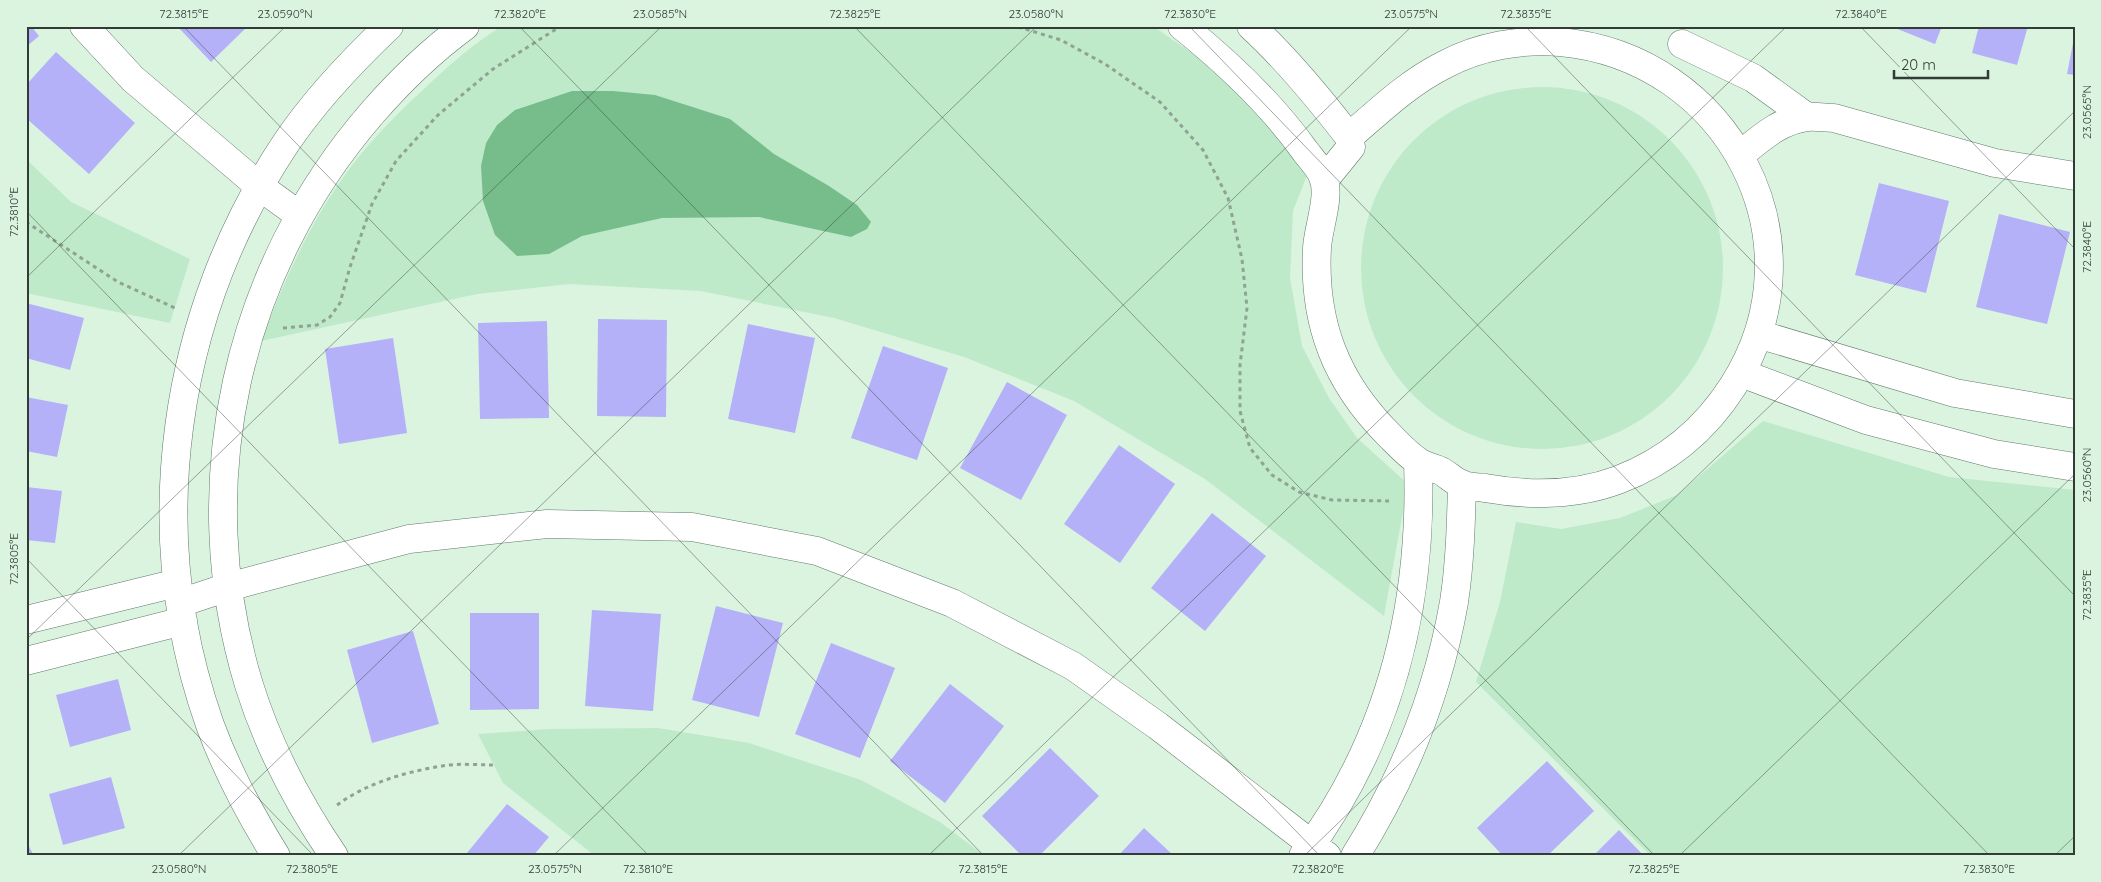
<svg xmlns="http://www.w3.org/2000/svg" width="2101" height="882" font-family="Quicksand,sans-serif">
  <style>
    .green { fill: #beeac9 }
    .water { fill: #77bd8c }
    .building { fill: #b4b1f9 }
    .lines { fill: none; stroke-linecap: round; stroke-linejoin: round }
    .minor-casing { stroke: #637a69; stroke-width: 29 }
    .path { stroke: #8fa293; stroke-width: 3; stroke-dasharray: 4 4; stroke-linecap: butt }
    .minor { stroke: #fff; stroke-width: 28 }
    .ticks { fill: none; stroke: #323c34; stroke-width: 1; stroke-opacity: 0.45 }
    .neatline { fill: none; stroke: #323c34; stroke-width: 2 }
    .ticks-label { font-size: 12px; text-anchor: middle; fill: #323c34 }
  </style>
  <rect width="100%" height="100%" fill="#daf4e0"/>
  <path class="green" d="M502,26h651l43,30 117,104 -20,51 -3,67 12,68 27,52 28,40 51,46 -24,132 -179,-137 -131,-78 -110,-44 -130,-39 -133,-27 -132,-7 -92,10 -216,47c26,-68 57,-137 105,-193 18,-21 38,-41 59,-60 23,-22 49,-45 77,-62z
    M1361 268a181 181 0 1 1 362 0a181 181 0 1 1-362 0Z
    M26,159l45,43 119,57 -20,64 -144,-30z
    M1763,421l186,56 126,13v366h-424l-175,-174 24,-80 16,-80 45,7 59,-11 57,-23z
    M658,728l91,15 112,37 79,42 45,34h-390l-92,-73 -25,-49 71,-5z"/>
  <path class="water" d="M572,91h41l42,4 75,24 44,35 55,32 28,19 14,17 -4,7 -16,8 -92,-20 -97,1 -80,18 -33,18 -32,2 -22,-21 -12,-34 -2,-35 5,-23 11,-18 18,-15z"/>
  <path class="building" d="M26,26h5l8,10 -13,11z
    M177,26h71l-37,36z
    M1890,26h52l-7,18z
    M1979,26h49l-11,39 -45,-12z
    M2074,38h1v37l-8,-1z
    M56,52l79,71 -46,51 -63,-56v-33z
    M1879,183l70,18 -23,92 -71,-18z
    M1999,214l71,18 -23,92 -71,-17z
    M26,303l58,15 -14,52 -44,-12z
    M598,319l69,1 -1,97 -69,-1z
    M547,321l2,97 -69,1 -2,-96z
    M748,324l67,14 -20,95 -67,-14z
    M393,338l14,95 -68,11 -14,-95z
    M883,346l65,22 -31,92 -66,-22z
    M1007,382l60,33 -46,85 -61,-32z
    M26,397l42,8 -11,52 -31,-6z
    M1119,445l56,39 -55,79 -56,-39z
    M26,487l36,4 -7,52 -29,-3z
    M1212,513l54,43 -61,75 -54,-43z
    M716,606l67,17 -24,94 -67,-17z
    M592,610l69,4 -8,97 -68,-5z
    M470,613h69v96l-69,1z
    M413,631l26,93 -67,19 -25,-93z
    M831,643l64,25 -35,90 -65,-24z
    M118,679l13,51 -61,17 -14,-52z
    M950,684l54,42 -59,77 -55,-42z
    M1050,748l49,48 -60,60h-17l-40,-40z
    M1547,761l47,50 -47,45h-44l-26,-28z
    M111,777l14,51 -62,17 -14,-51z
    M507,804l42,33 -16,19h-62l-4,-3z
    M1144,828l30,28h-56z
    M1619,830l25,26h-51z
    M26,841l8,15h-8z"/>
  <g class="lines">
    <g class="minor-casing">
      <path id="minor" d="M84,26l49,53 126,107 40,29
        M1182,26c46,37 89,77 123,125 6,8 15,17 18,26 8,19 -5,51 -6,71 -4,75 19,134 72,187 9,9 19,20 30,27 6,4 15,6 22,9 7,4 13,10 20,13 7,3 16,3 24,4 45,8 90,8 133,-8 50,-19 87,-50 115,-94 93,-145 -5,-329 -173,-344 -39,-3 -81,4 -116,23 -36,18 -65,46 -95,72l2,10 -26,32
        M1251,26c37,34 68,72 98,111
        M1682,44l71,34 54,39
        M1740,155c20,-16 40,-35 67,-38 9,-1 19,1 27,1l161,45 80,13
        M1758,334l197,59 120,21
        M1741,373l125,47 128,34 81,13
        M180,603l48,-16 181,-48 138,-15 145,3 125,24 135,52 121,63 85,60 169,130
        M26,620l151,-37
        M26,661l157,-40
        M276,856c-26,-42 -49,-85 -66,-131 -69,-195 -38,-411 76,-582 29,-43 65,-81 103,-117
        M334,856c-36,-53 -66,-110 -85,-171 -61,-200 -13,-416 124,-573 28,-32 58,-61 92,-86
        M1303,856c87,-116 120,-252 115,-394
        M1355,856c49,-78 83,-163 99,-254 6,-39 7,-78 8,-118"/>
    </g>
    <path class="path" d="M1010,26l12,2 39,12 44,24 55,38 43,48 25,48 14,61 5,49 -7,57v46l10,37 22,27 27,17 33,8 57,1
      M26,222l92,60 57,26
      M283,328l34,-3 13,-8 10,-14 10,-36 22,-63 24,-43 42,-46 55,-46 68,-43
      M337,805c30,-22 68,-33 105,-39 17,-3 35,-1 51,-1"/>
    <use href="#minor" class="minor"/>
  </g>
  <path class="ticks" d="M183,26l801,830M519,26l801,830M854,26l801,830M1189,26l801,830M1525,26l550,570M1860,26l215,223M26,211l623,645M26,278l260,-252M26,558l288,298M26,640l636,-614M178,856l859,-830M553,856l859,-830M928,856l859,-830M1304,856l771,-745M1679,856l396,-382M2054,856l21,-20"/>
  <rect width="2101" height="882" fill="none" stroke="#daf4e0" stroke-width="55"/>
  <path d="M1894 70v8h94v-8" fill="none" stroke="#323c34" stroke-width="2.5"/>
  <text x="1901" y="70" font-size="15" fill="#323c34" stroke="#daf4e0" stroke-width="4" paint-order="stroke">20 m</text>
  <rect x="28" y="28" width="2046" height="826" class="neatline"/>
  <g class="ticks-label">
    <text x="184" y="18">72.3815°E</text>
    <text x="285" y="18">23.0590°N</text>
    <text x="520" y="18">72.3820°E</text>
    <text x="660" y="18">23.0585°N</text>
    <text x="855" y="18">72.3825°E</text>
    <text x="1036" y="18">23.0580°N</text>
    <text x="1190" y="18">72.3830°E</text>
    <text x="1411" y="18">23.0575°N</text>
    <text x="1526" y="18">72.3835°E</text>
    <text x="1861" y="18">72.3840°E</text>
    <text transform="translate(2087 112) rotate(-90)" y="4">23.0565°N</text>
    <text transform="translate(14 212) rotate(-90)" y="4">72.3810°E</text>
    <text transform="translate(2087 247) rotate(-90)" y="4">72.3840°E</text>
    <text transform="translate(2087 475) rotate(-90)" y="4">23.0560°N</text>
    <text transform="translate(14 559) rotate(-90)" y="4">72.3805°E</text>
    <text transform="translate(2087 595) rotate(-90)" y="4">72.3835°E</text>
    <text x="179" y="873">23.0580°N</text>
    <text x="312" y="873">72.3805°E</text>
    <text x="555" y="873">23.0575°N</text>
    <text x="648" y="873">72.3810°E</text>
    <text x="983" y="873">72.3815°E</text>
    <text x="1318" y="873">72.3820°E</text>
    <text x="1654" y="873">72.3825°E</text>
    <text x="1989" y="873">72.3830°E</text>
  </g>
</svg>
